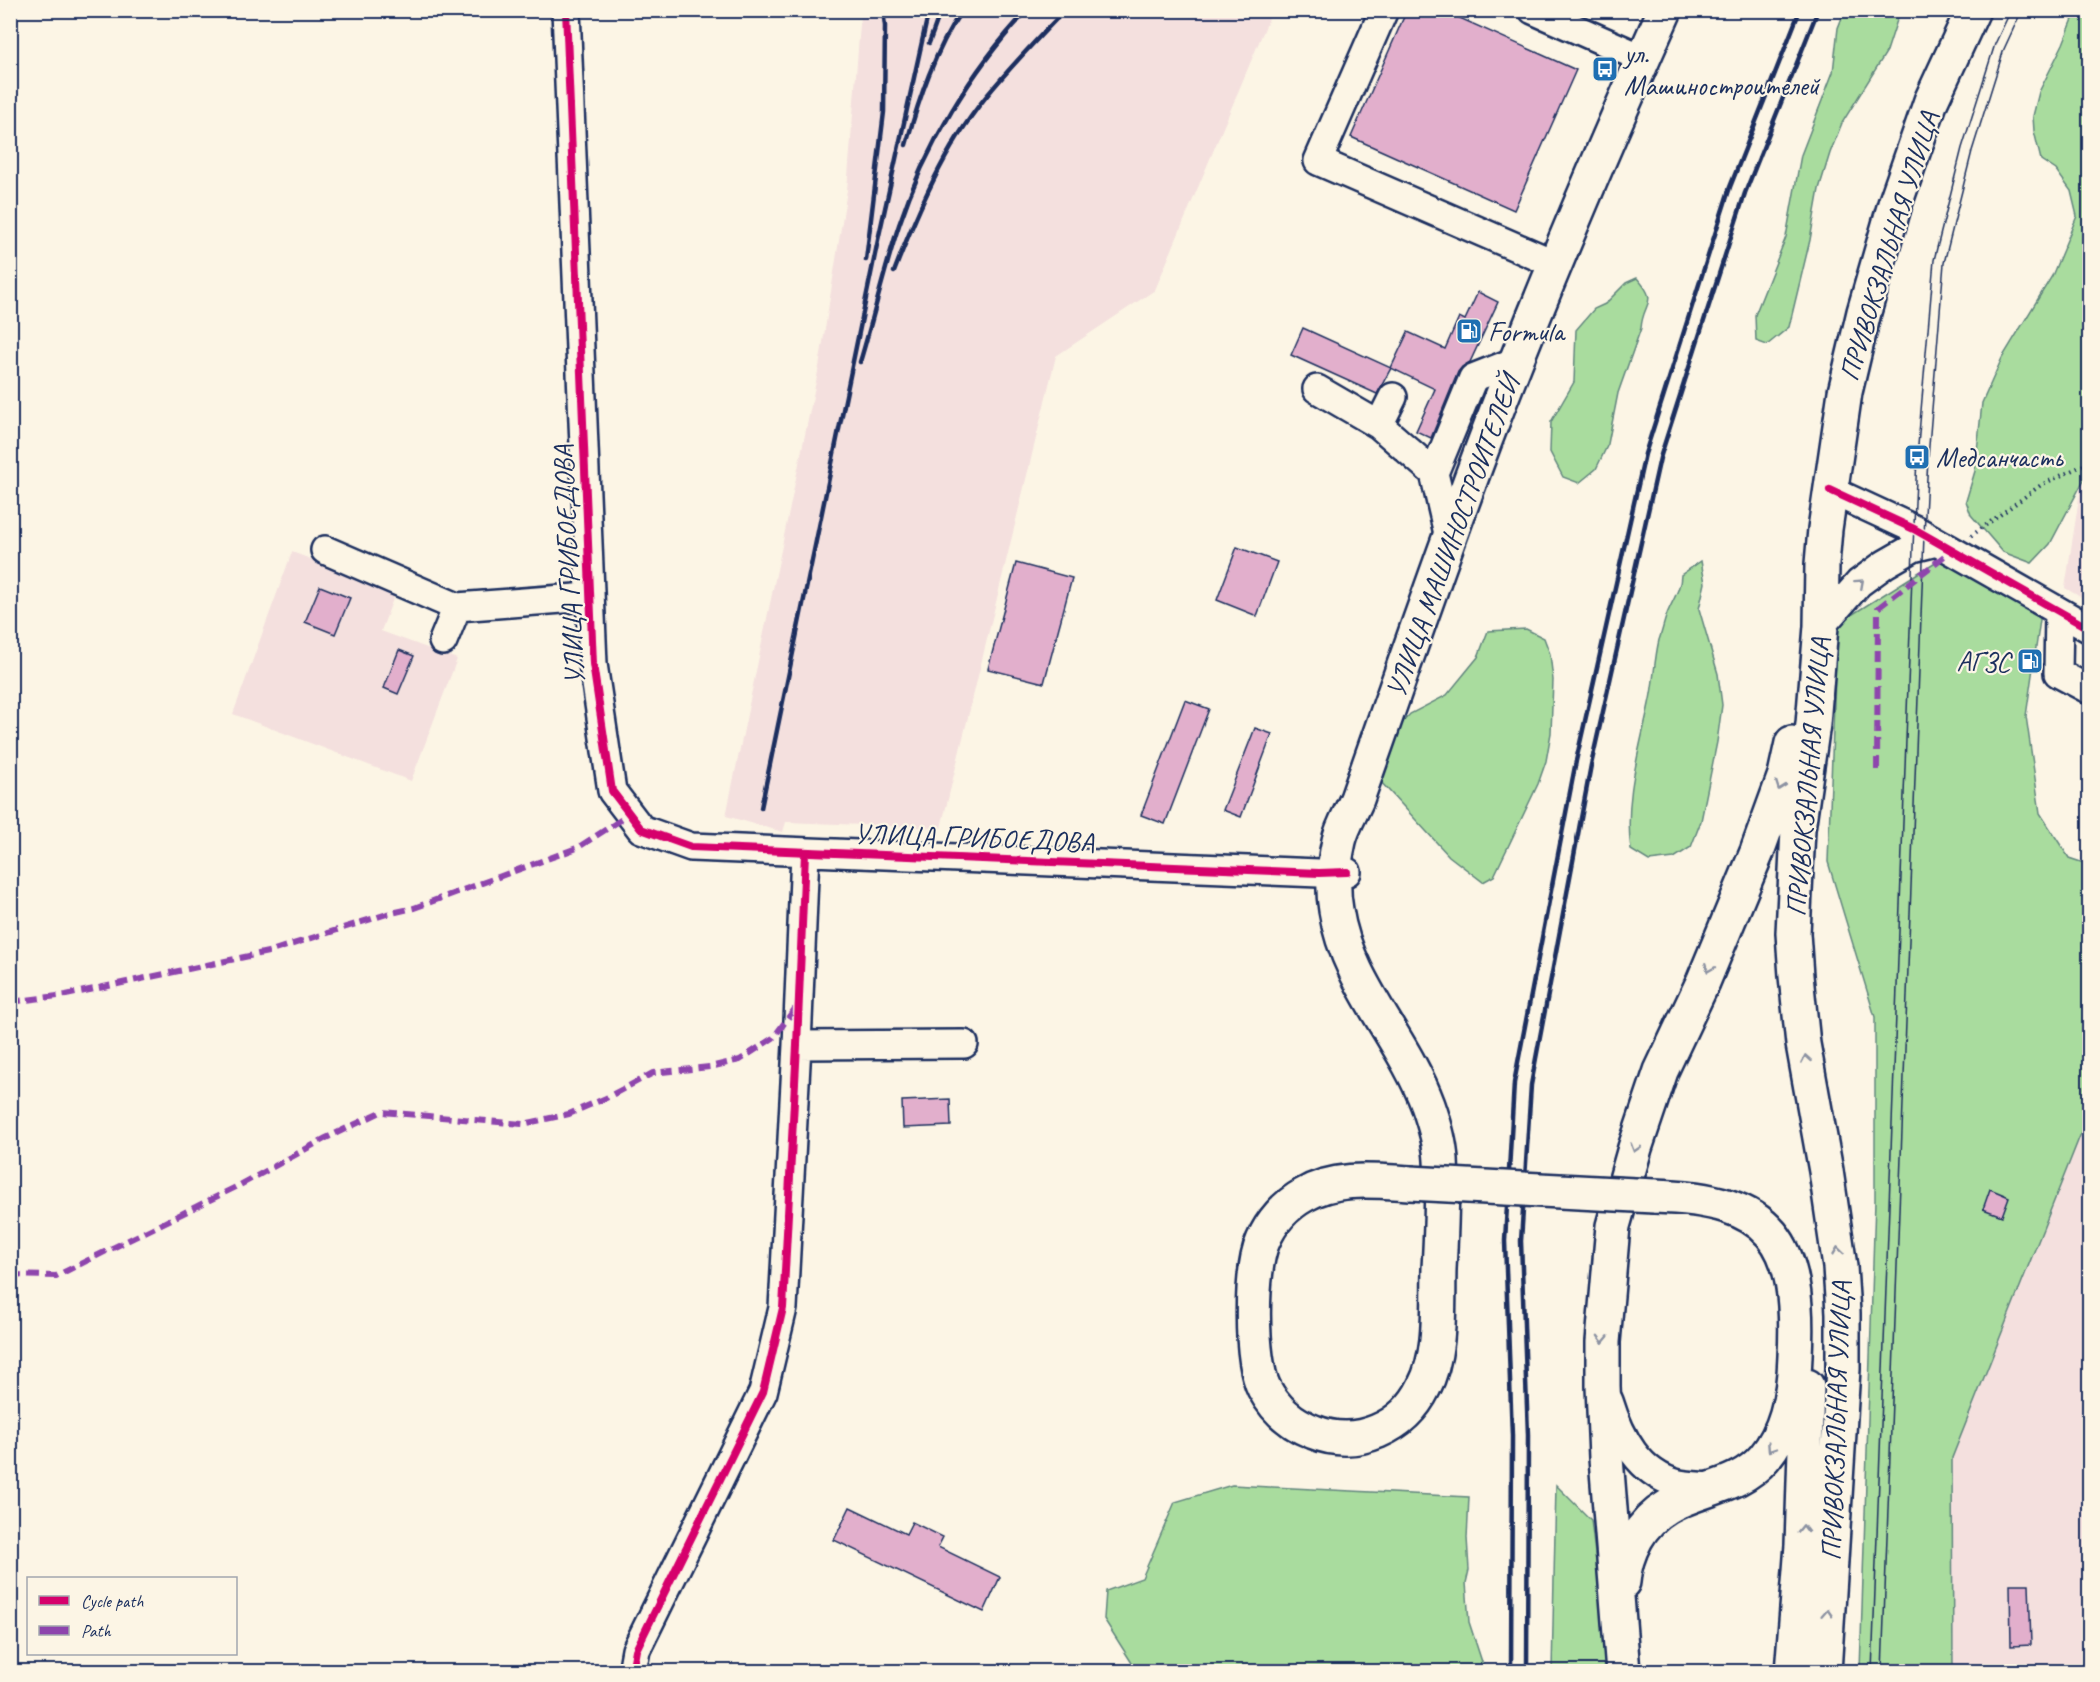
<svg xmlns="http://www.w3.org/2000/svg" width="2100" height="1682" font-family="Caveat,sans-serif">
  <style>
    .built { fill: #f4e0de }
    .green { fill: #a9dc9e; stroke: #62867e; stroke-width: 1.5 }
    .building { fill: #e2afcc; stroke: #1b2f5e; stroke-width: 1.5 }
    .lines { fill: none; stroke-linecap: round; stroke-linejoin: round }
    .minor-casing { stroke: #1b2f5e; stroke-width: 32 }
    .major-casing { stroke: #1b2f5e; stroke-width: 38 }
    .path { stroke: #1b2f5e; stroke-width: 4; stroke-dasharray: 1.5 4.5; stroke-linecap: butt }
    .minor { stroke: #fcf5e5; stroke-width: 27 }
    .major { stroke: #fcf5e5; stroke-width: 33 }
    .tram { stroke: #1b2f5e; stroke-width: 1.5 }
    .rail { stroke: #1b2f5e; stroke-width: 4.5 }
    .major-bridge-casing { stroke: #1b2f5e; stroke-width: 38; stroke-linecap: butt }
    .major-bridge { stroke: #fcf5e5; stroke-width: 33 }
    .quiet { stroke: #8e44ad; stroke-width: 6; stroke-dasharray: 12 6; stroke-linecap: butt }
    .cycleway-casing { stroke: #fcf5e5; stroke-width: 11 }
    .cycleway { stroke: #d6006c; stroke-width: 8 }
    .oneway { stroke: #8c92a2 }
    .labels { text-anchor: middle; stroke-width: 4.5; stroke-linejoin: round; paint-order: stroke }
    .poi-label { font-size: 28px; fill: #1b2f5e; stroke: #fcf5e5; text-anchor: start }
    .street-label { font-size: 28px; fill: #1b2f5e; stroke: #fcf5e5 }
  </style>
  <rect width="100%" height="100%" fill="#fcf5e5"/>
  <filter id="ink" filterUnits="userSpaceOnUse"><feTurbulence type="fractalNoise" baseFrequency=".0167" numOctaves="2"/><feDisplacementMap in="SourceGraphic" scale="12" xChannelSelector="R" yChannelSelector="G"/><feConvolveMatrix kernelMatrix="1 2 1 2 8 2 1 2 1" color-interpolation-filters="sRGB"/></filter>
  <g filter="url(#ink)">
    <path class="built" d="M861,11h411l-117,279 -99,66 -115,472 -155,-6 -3,10 -57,-16 93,-449 28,-177z
      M2089,469v133l-24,-14 18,-116z
      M292,552l104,39 -15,40 76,28 -46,122 -178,-67z
      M2089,1113v558h-136l-1,-213z"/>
    <path class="green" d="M1845,10l55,1 -13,40 -45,72 -12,30 -11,36 -9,51 -21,87 -22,18 -11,-4 -1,-26 31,-78 15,-82 32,-83 5,-44z
      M2073,11h17l-1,459 -39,74 -18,19 -29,-11 -32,-37 -5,-14 9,-30 7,-68 20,-45 50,-82 25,-60 -6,-25 -15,-21 -15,-10 -7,-29 -1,-15 6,-24 24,-48 10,-25z
      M1637,278c23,26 6,23 4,50l-23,65 -10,51 -12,25 -17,14 -16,-6 -13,-25 1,-30 23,-40 2,-52 18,-21 11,-5 21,-21z
      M1945,556l96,57 -15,103 14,97 29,45 21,7 -1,248 -137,345 1,213h-93l15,-470v-184l-47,-155 9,-238z
      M1701,561l4,22 -6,26 19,65 4,31 -5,37 -16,79 -10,26 -17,11 -25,3 -18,-11c-7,-50 8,-98 18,-146 5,-21 5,-43 10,-64 3,-8 5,-18 8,-26 5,-13 14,-25 14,-39z
      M1526,629l18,9 6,16 3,26 -2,53 -5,28 -8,23 -44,92 -11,6 -34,-26 -69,-75 14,-49 16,-18 37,-19 31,-38 10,-26z
      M1232,1485l237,12 -2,41 2,32 -3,13 3,39 16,49h-348l-33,-52 2,-28 36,-13 33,-76z
      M1556,1485l35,35 18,151 -57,1z"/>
    <path class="building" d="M1407,10h35l134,60 -62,140 -163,-73z
      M1478,292l20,10 -28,60 -8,5 -4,5 -27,66 -15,-7 19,-42 -44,-21 17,-36 37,17 14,-32 6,3z
      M1303,328l88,40 -14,26 -86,-39z
      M1237,547l40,15 -20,54 -40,-16z
      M1016,563l56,15 -28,105 -56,-14z
      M320,586l30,12 -15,36 -30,-12z
      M399,650l15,6 -16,38 -14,-6z
      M1185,700l24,9 -44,115 -24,-9z
      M1255,728l17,6 -31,83 -18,-7z
      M950,1099l1,27 -48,2 -1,-27z
      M1990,1189l19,8 -7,19 -19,-7z
      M850,1507l56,27 6,-12 31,15 -5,10 62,30 -16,35 -150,-72z
      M2010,1584h19l2,61 -20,1z"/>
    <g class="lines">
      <g class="minor-casing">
        <path id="minor" d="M566,10l27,654 19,127 29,38 50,18 628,26 28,-1
          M1384,10l-66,151 237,103
          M1533,10l111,49
          M1317,389l62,36 55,48
          M1379,425l14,-28
          M1830,490l84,39 176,100
          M1449,538l-15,-65 39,-95 43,-17
          M325,550l132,57
          M2059,612l-1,61 32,17
          M1821,626l38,-43 26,-19 28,-16 24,-6
          M443,641l14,-34 132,-10
          M797,1045l167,-1
          M1609,1401c11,36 30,73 70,83 10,2 22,2 33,3
          M632,1672l4,-22 127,-258 20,-84 14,-263 8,-192"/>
      </g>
      <g class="major-casing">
        <path id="major" d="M1410,1183c-35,-2 -74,-7 -106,12 -18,10 -33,27 -41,46 -13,29 -13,119 1,147 11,21 28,36 50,44 43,17 90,-4 110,-45 18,-34 14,-81 15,-118 2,-36 4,-73 2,-109 -1,-18 -7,-38 -13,-55 -25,-68 -81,-122 -92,-195 -4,-22 -2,-47 3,-69 3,-14 12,-28 18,-42 42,-119 83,-239 128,-358 55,-145 116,-288 180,-431
          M1623,1582c1,-15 6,-30 13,-43 31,-55 93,-40 128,-81 24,-28 30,-66 31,-102 6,-115 -22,-157 -141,-160
          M1623,1672l-17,-214 -3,-72v-44l10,-116 22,-78 26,-77 42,-89 54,-130 28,-77 7,-32
          M1792,1672l10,-127 5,-159
          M1824,1672l19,-303v-56l-3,-46 -14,-96 -23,-127 -7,-68 -3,-43 5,-104 15,-105 8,-98 1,-62 3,-35 20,-137 19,-80 31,-108 36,-103 42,-91"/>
      </g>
      <path class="path" d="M1971,536l70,-51 49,-23"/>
      <use href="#minor" class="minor"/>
      <use href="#major" class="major"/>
      <path class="tram" d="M1872,1672l41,-1124 4,-91 17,-197 28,-112 33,-104 16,-34
        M1882,1672l42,-1137 4,-77 16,-195 28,-112 32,-102 18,-39"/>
      <path class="rail" d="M929,43l12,-33
        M906,145c13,-46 29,-95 56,-135
        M866,260l18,-148 1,-86 -2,-16
        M894,272c23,-60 50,-123 91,-174 25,-31 52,-59 80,-88
        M860,362c14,-46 24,-92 39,-137 25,-76 73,-157 129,-215
        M761,808l117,-568 51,-230
        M1511,1672l1,-236 -7,-195 9,-158 62,-322 69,-307 85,-267 70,-177
        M1527,1672l1,-237 -7,-194 10,-156 60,-320 69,-307 85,-265 73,-183"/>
      <g class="major-bridge-casing">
        <path id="major-bridge" d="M1410,1183l244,13"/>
      </g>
      <use href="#major-bridge" class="major-bridge"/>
      <path class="quiet" d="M1877,770l1,-162 74,-58
        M10,1002l56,-7 202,-43 119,-38 27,-6 163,-60 53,-34
        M10,1275l46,1 184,-91 86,-47 55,-26 142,12 46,-10 37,-16 47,-25 57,-6 30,-7 33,-22 24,-32"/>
      <g class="cycleway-casing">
        <path id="cycleway" d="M566,10l27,654 19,127 29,38 50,18 628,26 28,-1
          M1830,490l84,39 176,100
          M632,1672l4,-22 127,-258 20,-84 14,-263 8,-192"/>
      </g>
      <use href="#cycleway" class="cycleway"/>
    </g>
    <defs><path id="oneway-chevron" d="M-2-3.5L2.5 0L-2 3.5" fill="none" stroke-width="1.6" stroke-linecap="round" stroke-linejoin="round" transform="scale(1.5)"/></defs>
    <g class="oneway">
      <use href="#oneway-chevron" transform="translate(1860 583) rotate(-42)"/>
      <use href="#oneway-chevron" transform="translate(1780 786) rotate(110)"/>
      <use href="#oneway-chevron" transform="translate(1709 968) rotate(112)"/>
      <use href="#oneway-chevron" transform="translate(1806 1059) rotate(-100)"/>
      <use href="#oneway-chevron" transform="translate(1635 1148) rotate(107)"/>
      <use href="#oneway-chevron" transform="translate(1838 1251) rotate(-98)"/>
      <use href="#oneway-chevron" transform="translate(1603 1339) rotate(92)"/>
      <use href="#oneway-chevron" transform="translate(1771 1448) rotate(124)"/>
      <use href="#oneway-chevron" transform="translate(1803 1529) rotate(-89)"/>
      <use href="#oneway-chevron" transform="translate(1827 1613) rotate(-87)"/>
    </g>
  </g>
  <defs>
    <g id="bus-square" transform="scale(1.35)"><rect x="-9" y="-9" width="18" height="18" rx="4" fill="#1f6fb2" stroke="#fcf5e5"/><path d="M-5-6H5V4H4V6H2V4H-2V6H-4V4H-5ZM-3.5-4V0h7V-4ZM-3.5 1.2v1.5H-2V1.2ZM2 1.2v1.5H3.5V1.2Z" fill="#fff"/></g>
    <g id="fuel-square" transform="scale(1.35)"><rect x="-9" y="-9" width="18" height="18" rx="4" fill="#1f6fb2" stroke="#fcf5e5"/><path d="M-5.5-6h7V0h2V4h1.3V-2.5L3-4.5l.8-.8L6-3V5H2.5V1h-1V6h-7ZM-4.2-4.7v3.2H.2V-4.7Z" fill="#fff"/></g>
  </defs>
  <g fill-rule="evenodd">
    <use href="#bus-square" x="1605" y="69"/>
    <use href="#fuel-square" x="1469" y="331"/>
    <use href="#bus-square" x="1917" y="457"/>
    <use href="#fuel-square" x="2030" y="661"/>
  </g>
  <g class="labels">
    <g class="poi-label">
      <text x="1624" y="63">ул.<tspan x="1624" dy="32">Машиностроителей</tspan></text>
      <text x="1488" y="341">Formula</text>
      <text x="1936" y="467">Медсанчасть</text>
      <text x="2010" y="671" text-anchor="end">АГЗС</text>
    </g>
    <g class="street-label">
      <text transform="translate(1888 246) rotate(-73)" y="10">ПРИВОКЗАЛЬНАЯ УЛИЦА</text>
      <text transform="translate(1452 536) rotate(-70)" y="10">УЛИЦА МАШИНОСТРОИТЕЛЕЙ</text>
      <text transform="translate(568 565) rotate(-93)" y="10">УЛИЦА ГРИБОЕДОВА</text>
      <text transform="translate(1807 777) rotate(-85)" y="10">ПРИВОКЗАЛЬНАЯ УЛИЦА</text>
      <text transform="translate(974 837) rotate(2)" y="10">УЛИЦА ГРИБОЕДОВА</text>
      <text transform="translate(1835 1421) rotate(-88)" y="10">ПРИВОКЗАЛЬНАЯ УЛИЦА</text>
    </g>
  </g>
  <rect width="2100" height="1682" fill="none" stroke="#fcf5e5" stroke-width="36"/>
  <rect x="18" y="18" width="2064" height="1646" fill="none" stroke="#1b2f5e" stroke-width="2" filter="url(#ink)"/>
  <rect x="27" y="1577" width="210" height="78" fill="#fcf5e5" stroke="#a2a6af" stroke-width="1.5"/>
  <rect x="39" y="1596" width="30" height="9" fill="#d6006c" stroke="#a2a6af" stroke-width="1.5"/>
  <text x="81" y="1607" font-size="18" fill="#1b2f5e">Cycle path</text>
  <rect x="39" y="1626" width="30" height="9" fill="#8e44ad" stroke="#a2a6af" stroke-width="1.5"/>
  <text x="81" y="1637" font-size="18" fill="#1b2f5e">Path</text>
</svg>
